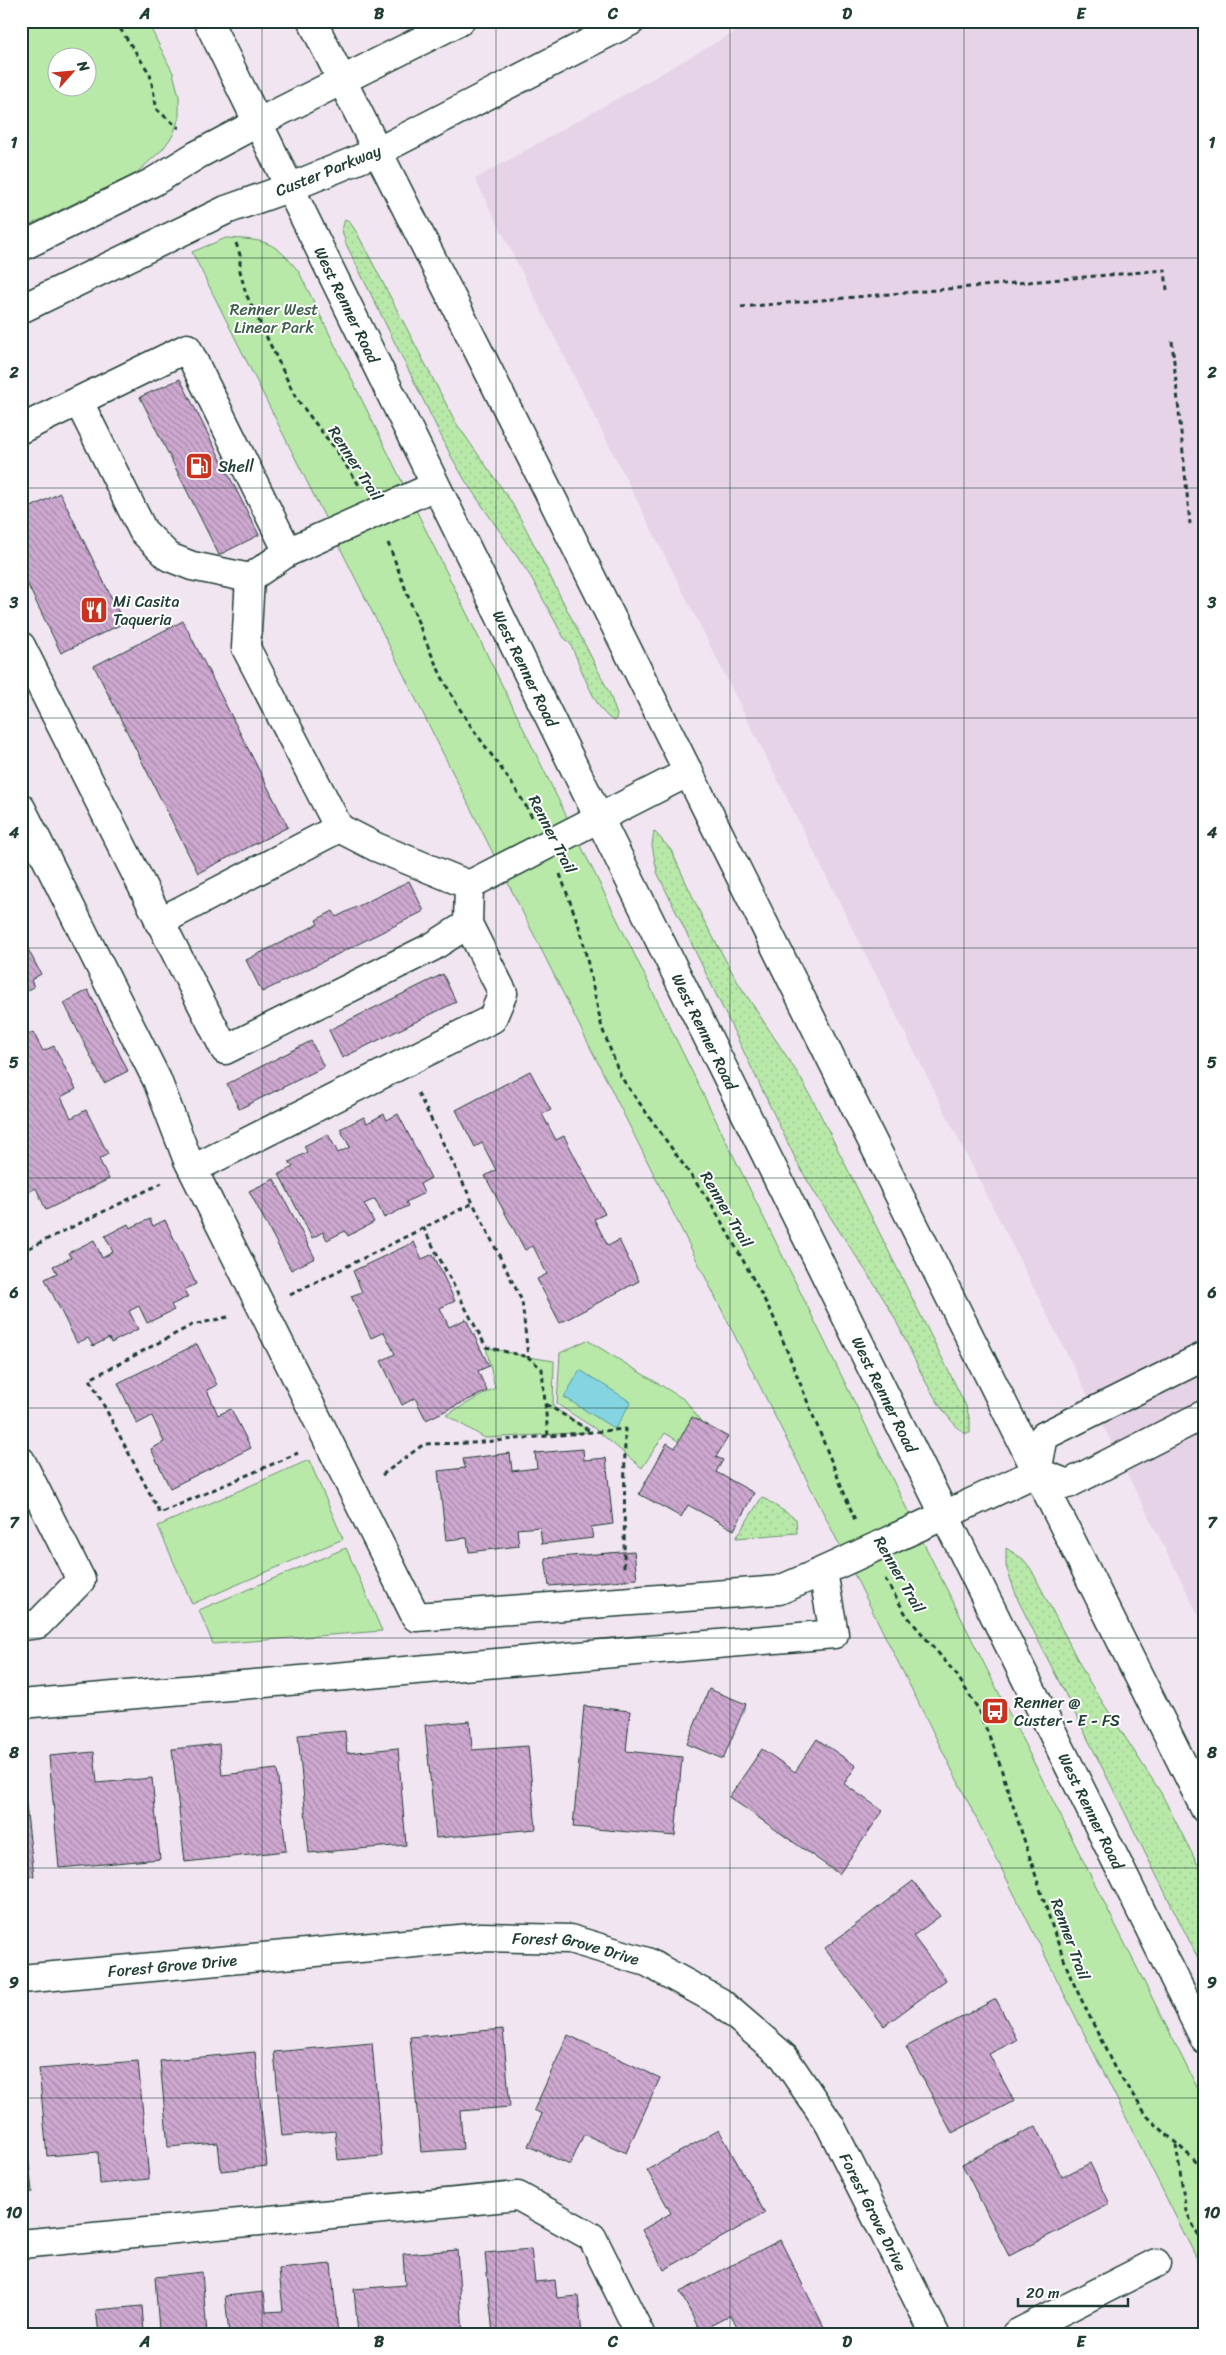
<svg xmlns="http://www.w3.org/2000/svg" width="1226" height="2355" font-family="Sriracha,sans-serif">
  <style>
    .built { fill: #e6d3e7 }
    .grass { fill: url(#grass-dots); stroke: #6c936e }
    .park { fill: #b8e9a9; stroke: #6c936e; fill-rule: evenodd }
    .water { fill: #84d4e1; stroke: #5c989c }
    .building { fill: url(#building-back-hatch); stroke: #1f3d34 }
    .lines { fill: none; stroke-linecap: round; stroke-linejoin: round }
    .minor-casing { stroke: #1f3d34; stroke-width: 31 }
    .major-casing { stroke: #1f3d34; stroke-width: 31 }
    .path { stroke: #1f3d34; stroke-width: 3; stroke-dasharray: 5 4; stroke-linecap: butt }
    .minor { stroke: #fff; stroke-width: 28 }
    .major { stroke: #fff; stroke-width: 28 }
    .grid { fill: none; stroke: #1f3d34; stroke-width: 1; stroke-opacity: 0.55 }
    .labels { text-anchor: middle; stroke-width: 4; stroke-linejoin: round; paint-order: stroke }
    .street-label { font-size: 16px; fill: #1f3d34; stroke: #fff }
    .park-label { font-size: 16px; fill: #3e5f4b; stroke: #fff }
    .poi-label { font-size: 16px; fill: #1f3d34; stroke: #fff; text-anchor: start }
    .neatline { fill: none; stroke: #1f3d34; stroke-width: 2 }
    .grid-label { font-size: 16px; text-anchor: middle; font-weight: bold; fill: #1f3d34 }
  </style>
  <defs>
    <pattern id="grass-dots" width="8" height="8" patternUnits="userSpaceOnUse" patternTransform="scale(1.25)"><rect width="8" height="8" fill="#b8e9a9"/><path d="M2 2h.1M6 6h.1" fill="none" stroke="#9ec992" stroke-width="1.8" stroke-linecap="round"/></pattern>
    <pattern id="building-back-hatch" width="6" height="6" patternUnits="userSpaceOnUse" patternTransform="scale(1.25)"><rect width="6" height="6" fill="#cea8d0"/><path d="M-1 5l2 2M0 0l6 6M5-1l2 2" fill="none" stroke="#a78aaa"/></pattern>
  </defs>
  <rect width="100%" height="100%" fill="#f0e5f1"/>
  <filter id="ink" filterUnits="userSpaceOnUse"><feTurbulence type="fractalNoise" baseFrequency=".02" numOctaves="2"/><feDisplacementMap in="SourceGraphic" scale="10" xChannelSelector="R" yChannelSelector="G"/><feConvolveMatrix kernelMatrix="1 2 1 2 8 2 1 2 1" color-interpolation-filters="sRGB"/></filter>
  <g filter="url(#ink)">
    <path class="built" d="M754,21h451v1607l-730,-1449z"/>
    <path class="grass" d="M345,219l4,2 8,12 99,190 54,77 15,27 84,165 8,23 -2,6c-18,-4 -37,-62 -45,-78l-6,-5 -33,-61 -65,-95 -15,-26 -105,-212 -4,-14z
      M654,831l17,19 31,67 35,64 63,96 16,29 150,300 4,15v12h-6c-35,-29 -53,-87 -76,-127 -29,-48 -63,-93 -90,-142l-141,-292 -5,-27z
      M762,1497l34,22 1,14 -61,5z
      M1006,1548l17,11 8,10 56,109 74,115 44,86v93l-187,-372 -12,-34z"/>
    <path class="park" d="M21,21h126l26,52 6,23v22l-6,17 -11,15 -27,24 -114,55zM58,58h30v30h-30z
      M226,238c39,2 48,2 73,34l633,1288 273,543v172l-1013,-2023z
      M587,1340l98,60 26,35 -10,20 -36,-22 -23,35 -48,-40 -37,-24 3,-51z
      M486,1347l42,10 26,4 -1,46 38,25 -106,6 -39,-23 49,-27z
      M309,1460l34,79 -151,65 -34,-78z
      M346,1548l36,83 -169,13 -14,-34z"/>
    <path class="water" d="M580,1370l51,32 -16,27 -51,-32z"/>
    <path class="building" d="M180,379l79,156 -40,20 -79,-158z
      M60,493l64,130 -63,30 -40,-82v-59z
      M183,621l105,206 -90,46 -104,-207z
      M409,881l15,30 -162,81 -16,-32 72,-36 -2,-4 17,-9 3,6z
      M21,936l20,38 -10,6 3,7 -13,7z
      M443,974l13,28 -114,56 -13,-28z
      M88,990l40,81 -24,12 -40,-80z
      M33,1032l10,19 11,-5 22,43 -15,8 10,21 15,-8 22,44 -9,5 10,20 -63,31 -10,-22 -12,6 -3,-6v-150z
      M311,1041l13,26 -85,42 -12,-25z
      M530,1071l21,39 -9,4 14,26 8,-4 41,78 -11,5 14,27 11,-6 20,41 -79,42 -23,-44 10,-5 -14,-28 -8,4 -40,-74 11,-6 -14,-27 -7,4 -19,-37z
      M384,1114l3,6 11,-6 33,64 -11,6 4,9 -18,9 2,4 -24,12 -9,-19 -11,5 10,18 -26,14 -3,-5 -18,9 -4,-8 -11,6 -33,-64 14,-7 -4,-5 18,-10 -3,-6 24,-12 10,19 12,-6 -10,-18 24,-12 3,6z
      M274,1179l41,79 -24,12 -42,-79z
      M150,1219l3,7 12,-6 31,64 -12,6 4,7 -17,8 3,5 -27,13 -8,-17 -10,5 9,18 -27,14 -2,-5 -16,8 -5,-8 -11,5 -32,-64 12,-6 -4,-7 18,-8 -3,-5 26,-13 8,18 11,-6 -8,-16 23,-12 2,4z
      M414,1242l8,17 11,-5 22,47 -15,7 9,19 17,-8 23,47 -11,5 9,20 -61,29 -11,-22 -13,7 -21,-44 14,-7 -11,-22 -13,6 -20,-42 11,-4 -9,-21z
      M197,1344l20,41 -10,5 11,25 13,-6 20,39 -81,40 -19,-39 13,-7 -12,-26 -15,8 -19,-41z
      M692,1417l36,20 -12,20 7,3 -7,12 38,21 -20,37 -46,-25 -7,12 -42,-23 28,-51 8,5z
      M583,1449l1,11 22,-2 7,66 -22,3 2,11 -51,6 -2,-17 -23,2 2,17 -50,6 -2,-14 -21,2 -8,-69 27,-3 -2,-9 47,-6 2,18 25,-3 -2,-15z
      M634,1551l3,28 -88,7 -4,-28z
      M709,1689l37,15 -23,55 -36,-15z
      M584,1706l46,5 -4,40 56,6 -7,79 -102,-9z
      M470,1721l2,29 56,-4 8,83 -100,9 -11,-113z
      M345,1731l2,22 51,-5 8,97 -97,8 -11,-118z
      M817,1739l39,27 -12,18 39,27 -44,63 -110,-77 33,-48 33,23z
      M219,1744l3,31 55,-6 9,82 -101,11 -13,-113z
      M94,1752l3,31 55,-5 8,81 -101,9 -10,-112z
      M21,1796h4l9,80 -13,1z
      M913,1881l27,35 -27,20 33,44 -62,46 -59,-78z
      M996,1999l21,41 -28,14 25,47 -62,32 -46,-86z
      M503,2029l7,78 -50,4 3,38 -42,3 -11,-115z
      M568,2035l92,43 -34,75 -42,-19 -14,31 -42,-19 14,-32 -8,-4z
      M372,2043l10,113 -44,4 -3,-29 -53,5 -8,-84z
      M255,2052l12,114 -46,5 -3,-28 -50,4 -8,-86z
      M138,2061l11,118 -49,5 -2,-32 -51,4 -8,-87z
      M21,2087l11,105 -11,1z
      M1036,2126l26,51 28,-14 20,41 -101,52 -47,-92z
      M719,2130l46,83 -101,57 -22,-40 29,-17 -24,-43z
      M780,2240l44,87 -14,7h-69l-10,-19 -31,16 -20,-39z
      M531,2249l4,33 20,-2 2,18 21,-2 4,38h-89l-8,-81z
      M457,2250l6,84h-105l-4,-45 51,-4 -2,-31z
      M331,2264l7,70h-109l-4,-38 39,-4 2,20 17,-1 -4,-42z
      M202,2272l5,62h-108l-3,-24 46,-4 2,25 15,-1 -4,-53z"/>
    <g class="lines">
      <g class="minor-casing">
        <g id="minor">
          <path d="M21,247l132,-65 44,-27 62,-33"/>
          <path d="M21,309l205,-99 65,-23"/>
          <path d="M79,402l64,129 26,26 23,9 58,12"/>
          <path d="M21,429l166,-81 101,204"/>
          <path d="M435,486l-147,66 -38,26 -4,70 93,180 37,19 93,38 130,-67"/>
          <path d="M21,646l204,404 207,-103 36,-23"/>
          <path d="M21,808l136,272 30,78 229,459 363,-27c56,-23 110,-50 166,-75"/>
          <path d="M159,922l180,-94"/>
          <path d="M193,1169l299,-150 11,-26 -35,-69 1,-39"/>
          <path d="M1205,1356l-161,80 -7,36 31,12 137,-70"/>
          <path d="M21,1461l60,119 -43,44 -17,2"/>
          <path d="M21,1704l813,-70 -11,-62"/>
          <path id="s1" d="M21,1979l460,-42 89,2 77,23 73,40 64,55 46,68 105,209"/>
          <path d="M21,2244l497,-48 74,41 48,97"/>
          <path d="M1016,2334l140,-71"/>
        </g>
      </g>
      <g class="major-casing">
        <g id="major">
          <path id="s2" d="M208,21l391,797 606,1222"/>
          <path d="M312,21l172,341 721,1447"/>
          <path d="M259,122l201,-101"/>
          <path d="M291,187l88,-36 252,-130"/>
          <path d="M599,818l90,-46"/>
          <path d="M945,1515l92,-43"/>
        </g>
      </g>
      <path class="path" d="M115,21l35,53 7,36 22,18
        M236,243l4,12v16l6,23 50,104 39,51 24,36
        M741,307l424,-37 2,20
        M1172,341l18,183
        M388,543c21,53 40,114 70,163 23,38 53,71 74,111
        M560,874l21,58 21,96 19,49 91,128 32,57 29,54 82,204
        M418,1093l104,208 6,56 14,12 6,67
        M423,1227l63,120 42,10
        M21,1252l141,-69
        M290,1295l183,-92
        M228,1317l-36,8 -102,54 70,134 138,-60
        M546,1404l44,27
        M382,1475l42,-31 48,-1 153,-14 -1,139
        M885,1579l22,37 49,58 21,33 18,43 60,185 16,43 44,91 33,48 57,53
        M1176,2145l10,66 19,38"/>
      <use href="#minor" class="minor"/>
      <use href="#major" class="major"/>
    </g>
  </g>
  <path class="grid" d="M262,21v2313M496,21v2313M730,21v2313M964,21v2313M21,258h1184M21,488h1184M21,718h1184M21,948h1184M21,1178h1184M21,1408h1184M21,1638h1184M21,1868h1184M21,2098h1184"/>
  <defs>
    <g id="fuel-square" transform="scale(1.4375)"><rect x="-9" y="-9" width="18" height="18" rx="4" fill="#c8321e" stroke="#fff"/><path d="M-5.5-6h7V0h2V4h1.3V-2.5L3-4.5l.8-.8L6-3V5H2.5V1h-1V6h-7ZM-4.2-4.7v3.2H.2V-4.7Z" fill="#fff"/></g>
    <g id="restaurant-square" transform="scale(1.4375)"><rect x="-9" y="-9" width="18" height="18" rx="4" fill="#c8321e" stroke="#fff"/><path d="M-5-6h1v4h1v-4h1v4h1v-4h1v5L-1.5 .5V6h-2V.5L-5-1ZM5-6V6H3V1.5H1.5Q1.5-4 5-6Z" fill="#fff"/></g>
    <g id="bus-square" transform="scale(1.4375)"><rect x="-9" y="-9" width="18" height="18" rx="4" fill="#c8321e" stroke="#fff"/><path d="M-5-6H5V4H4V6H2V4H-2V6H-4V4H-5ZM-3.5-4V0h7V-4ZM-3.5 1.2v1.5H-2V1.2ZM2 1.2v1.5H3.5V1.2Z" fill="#fff"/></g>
  </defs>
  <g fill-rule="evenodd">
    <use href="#fuel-square" x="199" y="466"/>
    <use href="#restaurant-square" x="94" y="610"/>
    <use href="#bus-square" x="995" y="1711"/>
  </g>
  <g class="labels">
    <g class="street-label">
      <text transform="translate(328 170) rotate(-22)" y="6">Custer Parkway</text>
      <text dy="6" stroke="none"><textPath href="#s2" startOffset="316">West Renner Road</textPath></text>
      <text transform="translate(356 463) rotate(57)" y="6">Renner Trail</text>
      <text dy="6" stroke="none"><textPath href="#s2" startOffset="721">West Renner Road</textPath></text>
      <text transform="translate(553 834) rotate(63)" y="6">Renner Trail</text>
      <text dy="6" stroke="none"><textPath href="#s2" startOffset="1126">West Renner Road</textPath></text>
      <text transform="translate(727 1209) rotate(59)" y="6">Renner Trail</text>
      <text dy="6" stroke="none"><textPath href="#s2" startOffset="1531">West Renner Road</textPath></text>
      <text transform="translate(900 1574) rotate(60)" y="6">Renner Trail</text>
      <text dy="6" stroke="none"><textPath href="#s2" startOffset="1996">West Renner Road</textPath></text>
      <text transform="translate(1071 1939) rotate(70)" y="6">Renner Trail</text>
      <text dy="6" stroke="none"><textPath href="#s1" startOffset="558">Forest Grove Drive</textPath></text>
      <text dy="6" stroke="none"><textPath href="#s1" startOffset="152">Forest Grove Drive</textPath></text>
      <text dy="6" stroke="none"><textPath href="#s1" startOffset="978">Forest Grove Drive</textPath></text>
    </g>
    <g class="park-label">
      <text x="274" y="315">Renner West<tspan x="274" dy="18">Linear Park</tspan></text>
    </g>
    <g class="poi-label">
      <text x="218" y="472">Shell</text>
      <text x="113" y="607">Mi Casita<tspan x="113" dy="18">Taqueria</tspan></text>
      <text x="1014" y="1708">Renner @<tspan x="1014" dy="18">Custer - E - FS</tspan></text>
    </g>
  </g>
  <rect width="1226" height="2355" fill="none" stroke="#fff" stroke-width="55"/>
  <g transform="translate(72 72) rotate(63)"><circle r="24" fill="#ffffff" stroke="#a5b1ae"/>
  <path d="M0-4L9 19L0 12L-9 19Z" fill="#c8321e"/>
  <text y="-8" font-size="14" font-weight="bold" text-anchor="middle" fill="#1f3d34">N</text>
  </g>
  <path d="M1018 2298v8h110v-8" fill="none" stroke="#1f3d34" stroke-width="2.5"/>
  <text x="1026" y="2298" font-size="15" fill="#1f3d34" stroke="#ffffff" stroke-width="4" paint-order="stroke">20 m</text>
  <rect x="28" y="28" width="1170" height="2300" class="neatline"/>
  <g class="grid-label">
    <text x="145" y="19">A</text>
    <text x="379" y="19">B</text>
    <text x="613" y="19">C</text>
    <text x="847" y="19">D</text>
    <text x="1081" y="19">E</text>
    <text x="14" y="148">1</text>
    <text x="1212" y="148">1</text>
    <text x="14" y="378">2</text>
    <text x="1212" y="378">2</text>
    <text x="14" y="608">3</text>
    <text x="1212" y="608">3</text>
    <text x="14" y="838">4</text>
    <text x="1212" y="838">4</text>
    <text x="14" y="1068">5</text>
    <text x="1212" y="1068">5</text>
    <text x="14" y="1298">6</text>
    <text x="1212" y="1298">6</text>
    <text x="14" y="1528">7</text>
    <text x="1212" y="1528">7</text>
    <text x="14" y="1758">8</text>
    <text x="1212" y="1758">8</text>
    <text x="14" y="1988">9</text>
    <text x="1212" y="1988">9</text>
    <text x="14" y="2218">10</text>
    <text x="1212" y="2218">10</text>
    <text x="145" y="2347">A</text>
    <text x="379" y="2347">B</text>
    <text x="613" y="2347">C</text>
    <text x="847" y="2347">D</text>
    <text x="1081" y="2347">E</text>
  </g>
</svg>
